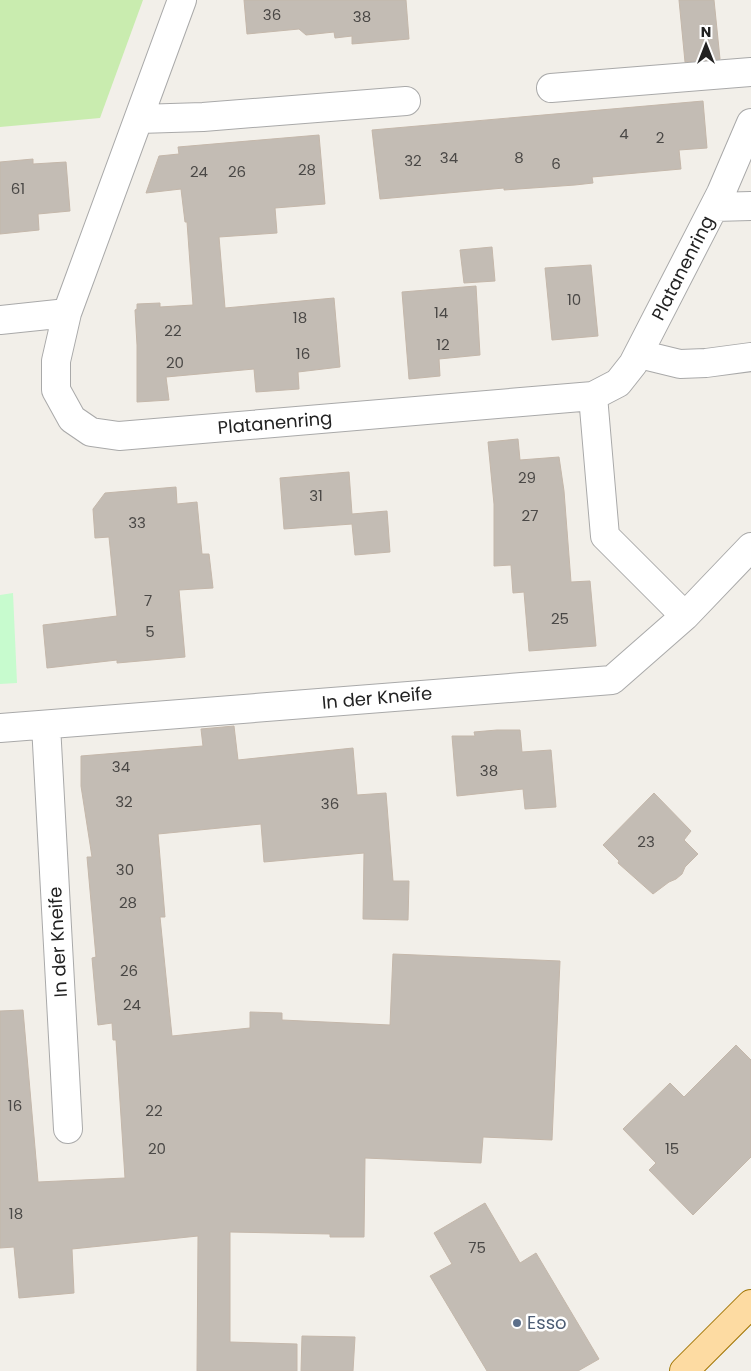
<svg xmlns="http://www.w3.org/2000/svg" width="751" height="1371" font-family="Poppins,sans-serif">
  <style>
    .grass { fill: #c9ecaf }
    .park { fill: #c7fbce }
    .building { fill: #c3bcb4; stroke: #c4b7aa }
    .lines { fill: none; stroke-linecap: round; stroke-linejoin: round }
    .minor-casing { stroke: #a9a9a9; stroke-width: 30 }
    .major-casing { stroke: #a07400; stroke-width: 30 }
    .minor { stroke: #fff; stroke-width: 28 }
    .major { stroke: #fddba2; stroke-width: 28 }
    .service-dot { fill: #5c6f8a; stroke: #fff; stroke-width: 2 }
    .labels { text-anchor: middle; stroke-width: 5; stroke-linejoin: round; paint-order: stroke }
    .number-label { font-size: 15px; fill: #4a4846 }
    .street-label { font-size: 18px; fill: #222; stroke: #fff }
    .service-label { font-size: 18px; fill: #4e5e75; stroke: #fff; text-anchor: start }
  </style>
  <rect width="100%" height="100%" fill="#f2efe9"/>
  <path class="grass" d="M0,0h143l-43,118 -100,9z"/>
  <path class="park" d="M13,593l4,90 -17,1v-89z"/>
  <path class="building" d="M244,0h162l3,39 -57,5v-8l-17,2 -1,-6 -28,3 -7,-6 -52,5z
    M679,0h35l6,59 -35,3z
    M703,101l4,47 -28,2 2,19 -89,8 1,6 -18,2 -71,5v-2l-124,11 -8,-69z
    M319,135l6,69 -50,4 2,25 -58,4 6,71 109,-10 6,69 -42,5 1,17 -43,3 -2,-23 -88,8 3,23 -32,2v-57l-2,-35 2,-1v-5l23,-1v4l33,-2 -6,-83h-2l-4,-33 -35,4 13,-37 20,-2 -1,-7z
    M33,159v5l33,-2 4,49 -32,3 1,16 -39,4v-72z
    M492,247l3,34 -31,2 -4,-33z
    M591,265l7,71 -46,4 -7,-72z
    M476,286l4,69 -41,4 1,17 -31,3 -7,-87z
    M518,439l2,21 39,-3 5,34 7,91 19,-1 6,65 -67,5 -5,-59 -11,1 -2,-28 -17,1v-62l-6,-62z
    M349,472l3,42 35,-3 3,41 -35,3 -3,-31 -68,5 -4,-51z
    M176,487l1,17 20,-2 5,52h7l4,34 -34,2 6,67 -68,6v-3l-70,8 -4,-43 74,-9 -8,-79 -14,1 -2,-29 12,-16z
    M234,726l4,34 115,-12 4,47 29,-2 7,88h16l-1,39 -45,-1 1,-66 -100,9 -3,-38 -103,10 7,83h-5l12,119 78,-8v-16l32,1v7l108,5 3,-71 167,7 -8,179 -69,-3 -2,26 -116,-5 -1,79h-34v-3l-100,-2v110l67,2v27h-100l1,-135 -126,13 2,44 -55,5 -5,-51 -14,1v-237l23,-1 15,172 87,-4 -9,-138h-3l-1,-17 -14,2 -6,-67 4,-1 -9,-100h5l-11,-71v-30l122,-10 -2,-17z
    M497,730h23l2,22 29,-2 5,57 -31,2 -2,-20 -66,7 -5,-60h23l-1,-4z
    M654,793l37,38 -7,9 14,14 -13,13 -3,7 -6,5 -7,3 -16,12 -35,-31 1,-2 -16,-16z
    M736,1045l15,15v97l-58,58 -44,-45 7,-7 -33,-34 47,-46 14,14z
    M485,1203l35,60 16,-10 63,106 -21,12h-91l-57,-95 22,-12 -18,-31z
    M302,1336l53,1 -2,34h-52z"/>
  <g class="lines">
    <g class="minor-casing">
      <path id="minor" d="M551,88l200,-16
        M139,119l64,-2 203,-16
        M714,207l37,-1
        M67,313l115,-313
        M0,320l67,-7 -11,48v29l16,29 19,13 28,4 474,-40 25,-13 15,-19 88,-171 30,-70
        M639,354l41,10 26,-1 45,-6
        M593,396l12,140 80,80
        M46,725l22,404
        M0,728l612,-48 73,-64 66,-69"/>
    </g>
    <g class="major-casing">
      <path id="major" d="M684,1371l67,-67"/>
    </g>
    <use href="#minor" class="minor"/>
    <use href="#major" class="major"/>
  </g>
  <circle class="service-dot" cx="517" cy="1323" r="5"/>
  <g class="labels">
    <g class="number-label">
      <text x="272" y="20">36</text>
      <text x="362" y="22">38</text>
      <text x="624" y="139">4</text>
      <text x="660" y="143">2</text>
      <text x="449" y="163">34</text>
      <text x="519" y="163">8</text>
      <text x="413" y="166">32</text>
      <text x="556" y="169">6</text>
      <text x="307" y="175">28</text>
      <text x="199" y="177">24</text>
      <text x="237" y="177">26</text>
      <text x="18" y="194">61</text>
      <text x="574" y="305">10</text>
      <text x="441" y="318">14</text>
      <text x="300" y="323">18</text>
      <text x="173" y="336">22</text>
      <text x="443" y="350">12</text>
      <text x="303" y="359">16</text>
      <text x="175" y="368">20</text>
      <text x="527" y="483">29</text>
      <text x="316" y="501">31</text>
      <text x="530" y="521">27</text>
      <text x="137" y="528">33</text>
      <text x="148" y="606">7</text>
      <text x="560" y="624">25</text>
      <text x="150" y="637">5</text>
      <text x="121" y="772">34</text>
      <text x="489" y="776">38</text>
      <text x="124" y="807">32</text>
      <text x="330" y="809">36</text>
      <text x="646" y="847">23</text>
      <text x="125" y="875">30</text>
      <text x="128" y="908">28</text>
      <text x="129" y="976">26</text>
      <text x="132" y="1010">24</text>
      <text x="15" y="1111">16</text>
      <text x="154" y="1116">22</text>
      <text x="157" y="1154">20</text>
      <text x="672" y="1154">15</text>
      <text x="16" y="1219">18</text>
      <text x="477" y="1253">75</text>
    </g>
    <g class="street-label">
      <text transform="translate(683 268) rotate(-63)" y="6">Platanenring</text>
      <text transform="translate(275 423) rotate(-5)" y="6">Platanenring</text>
      <text transform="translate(377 698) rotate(-5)" y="6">In der Kneife</text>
      <text transform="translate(58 942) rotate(-93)" y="6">In der Kneife</text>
    </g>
    <g class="service-label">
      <text x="527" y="1329">Esso</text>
    </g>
  </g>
  <g transform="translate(706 45)" stroke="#ffffff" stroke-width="4" paint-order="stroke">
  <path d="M0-4L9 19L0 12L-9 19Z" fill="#222222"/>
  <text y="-8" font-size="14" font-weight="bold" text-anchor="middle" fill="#222222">N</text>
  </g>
</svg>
